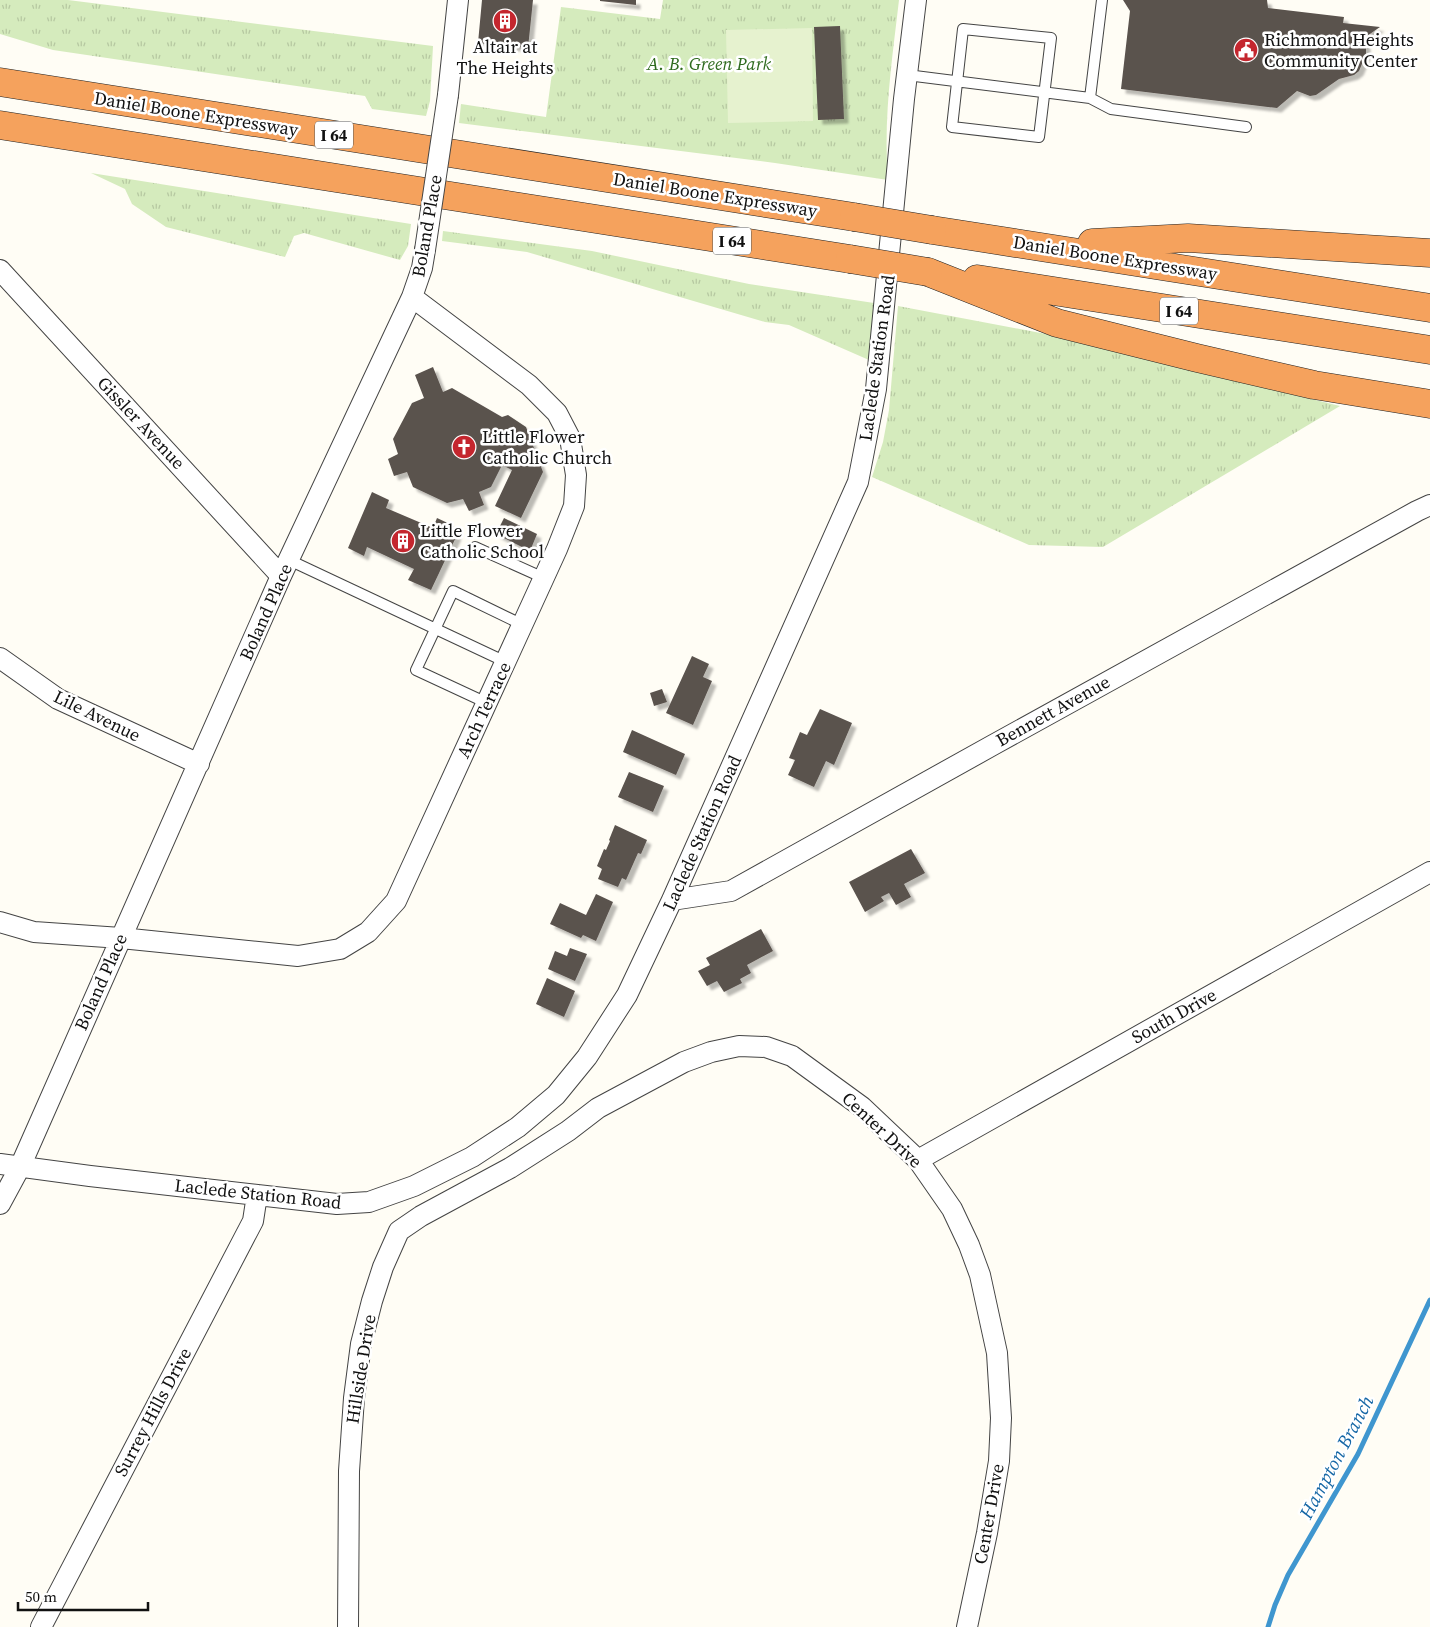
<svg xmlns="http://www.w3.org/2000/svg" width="1430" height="1627" font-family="'Source Serif 4',serif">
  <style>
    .grass { fill: url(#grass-tufts) }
    .pitch { fill: #e6f2cf }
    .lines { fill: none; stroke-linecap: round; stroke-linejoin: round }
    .stream { stroke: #3f96cf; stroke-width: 5 }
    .building { fill: #5a524d; filter: url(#shadow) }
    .service-casing { stroke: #444; stroke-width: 12 }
    .minor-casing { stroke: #444; stroke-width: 22 }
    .motorway-casing { stroke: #222; stroke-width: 29 }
    .service { stroke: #fff; stroke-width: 10 }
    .minor { stroke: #fff; stroke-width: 20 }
    .motorway { stroke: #f5a25d; stroke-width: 28 }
    .minor-bridge-casing { stroke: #444; stroke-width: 22; stroke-linecap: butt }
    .motorway-bridge-casing { stroke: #222; stroke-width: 29; stroke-linecap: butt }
    .minor-bridge { stroke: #fff; stroke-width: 20 }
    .motorway-bridge { stroke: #f5a25d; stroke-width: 28 }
    .labels { text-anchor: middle; stroke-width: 5; stroke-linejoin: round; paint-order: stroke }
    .shield { fill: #fff; stroke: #585858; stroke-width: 1 }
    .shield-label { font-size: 16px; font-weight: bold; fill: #111 }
    .poi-label { font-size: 18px; fill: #111; stroke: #fff; text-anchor: start }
    .park-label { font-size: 18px; font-style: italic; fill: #2f6b1f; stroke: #fff }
    .street-label { font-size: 18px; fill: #111; stroke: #fff }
    .water-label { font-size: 19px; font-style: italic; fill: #1768a6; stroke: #fff }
  </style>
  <defs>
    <pattern id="grass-tufts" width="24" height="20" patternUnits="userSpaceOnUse" patternTransform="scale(1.25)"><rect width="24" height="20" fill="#d5ebbd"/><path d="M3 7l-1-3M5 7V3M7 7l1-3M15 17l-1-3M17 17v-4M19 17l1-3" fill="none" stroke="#b6c8a1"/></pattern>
    <filter id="shadow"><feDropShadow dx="4.5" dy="4.5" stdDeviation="1" flood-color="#0004"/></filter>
  </defs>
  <rect width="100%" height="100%" fill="#fffdf5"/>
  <path class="grass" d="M0,0h68l365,46 -3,55 -4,15 -54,-7 -7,-13 -312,-46 -53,-16z
    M663,0h236c-7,60 -16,120 -11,180l-113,-17 -316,-40 2,-19 85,13 15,-110 99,12z
    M91,173l320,51 -3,22 -8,14 -96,-27 -10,3 -9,21 -119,-30 -34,-23 -7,-15z
    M443,231l149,20 157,33 125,19 -5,57 -80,-35 -24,-3 -238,-70 -85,-11z
    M898,306l153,29 289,71 -237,141 -74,-2 -157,-68 11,-35 6,-32z"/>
  <path class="pitch" d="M812,28l1,93 -85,2 -2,-93z"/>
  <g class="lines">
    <path class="stream" d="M1268,1627l7,-22 13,-30 70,-121 72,-154"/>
  </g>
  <path class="building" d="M482,0h51l-5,48 -50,-5z
    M600,0h36v5l-36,-4z
    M1123,0h144l1,8 76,9 -1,6 37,4 -16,11 2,7v9l-7,17 -5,4 -15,4 -23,16 -6,1 -13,-5 -20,17 -156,-19 9,-78z
    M840,26l4,93 -26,1 -4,-93z
    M433,367l10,25 9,-4 50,29 6,-2 18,12 17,45 -22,46 -26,-12 17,-36 -10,-5 -11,22 -12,5 5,13 -15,6 -6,-12 -16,4 -34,-16 -6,-15 -13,4 -6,-17 10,-5 -5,-15 19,-36 12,-5 -9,-23z
    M372,492l17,8 -3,8 47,20 4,-10 17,8 -2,7 5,2 -26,55 -23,-10 6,-11 -47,-22 -3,9 -16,-8z
    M504,518l33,16 -7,17 -34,-17z
    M692,656l17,8 -6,13 9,4 -19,44 -27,-12z
    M662,689l5,13 -13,4 -4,-13z
    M820,709l32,14 -18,42 -8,-4 -12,26 -26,-12 7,-15 -6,-2 11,-26 7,3z
    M632,730l53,24 -9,21 -53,-23z
    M629,772l35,14 -11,26 -35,-15z
    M615,825l32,15 -6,14 -3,-1 -12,27 -4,-2 -4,9 -20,-8 4,-10 -5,-3 7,-17 2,1 4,-9 -1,-1z
    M911,849l14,24 -21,11 7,13 -15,8 -7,-12 -8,4 3,4 -19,11 -16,-30z
    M596,894l17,8 -17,39 -13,-6 -2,3 -31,-14 10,-21 26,12z
    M761,929l12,22 -26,14 4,8 -11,6 2,4 -18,9 -7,-11 -10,5 -9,-15 12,-6 -4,-7z
    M570,948l17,6 -12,27 -27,-12 7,-18 12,5z
    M547,978l28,13 -11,26 -28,-13z"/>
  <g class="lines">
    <g class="service-casing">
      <path id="service" d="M963,29l88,9 -12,99 -87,-10z
        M907,75l183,23 21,11 135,18
        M1090,98l12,-98
        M475,547l69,31
        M289,560l217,102
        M487,703l-71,-33 37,-79 70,34"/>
    </g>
    <g class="minor-casing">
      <path id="minor" d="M448,95l10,-95
        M0,270l281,306
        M0,658l58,41 141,65
        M672,900l59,-9 262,-146 424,-234 13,-6
        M0,922l34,10 87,6 177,18 42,-7 28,-17 28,-31 161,-352 17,-43 2,-31 -6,-37 -13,-25 -28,-28 -117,-88
        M918,1160l512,-288
        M0,1164l90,12 247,28 32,-2 45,-16 58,-29 46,-30 38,-32 31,-38 40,-62 45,-95 186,-418 18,-93 28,-290 12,-99
        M0,1204l20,-37 261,-591 131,-279 10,-29 3,-18
        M41,1627l212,-406 4,-26
        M348,1627l1,-156 5,-73 7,-54 11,-43 11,-34 16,-36 22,-15 89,-48 58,-37 30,-23 86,-46 27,-10 28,-6 27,1 26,9 70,51 56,53 34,49 17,36 11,30 17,78 4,65 -2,43 -12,72 -20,94"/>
    </g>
    <g class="motorway-casing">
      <path id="motorway" d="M0,82l854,135
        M0,125l850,134
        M932,230l498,78
        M1092,243l96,-5 242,15
        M928,272l129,51 140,35 117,27 116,19
        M977,279l453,71"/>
    </g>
    <use href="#service" class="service"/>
    <use href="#minor" class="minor"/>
    <use href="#motorway" class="motorway"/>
    <g class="minor-bridge-casing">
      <path id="minor-bridge" d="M425,250l23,-155"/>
    </g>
    <g class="motorway-bridge-casing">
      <path id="motorway-bridge" d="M854,217l78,13
        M850,259l78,13"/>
    </g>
    <use href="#minor-bridge" class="minor-bridge"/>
    <use href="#motorway-bridge" class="motorway-bridge"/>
  </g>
  <defs>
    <g id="building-disc" transform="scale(1.25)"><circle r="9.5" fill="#c4262e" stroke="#fff"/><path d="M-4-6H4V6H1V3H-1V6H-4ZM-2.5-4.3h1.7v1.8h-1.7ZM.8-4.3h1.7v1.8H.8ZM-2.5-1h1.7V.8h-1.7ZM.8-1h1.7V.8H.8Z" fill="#fff"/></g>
    <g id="civic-disc" transform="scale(1.25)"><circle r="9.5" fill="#c4262e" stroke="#fff"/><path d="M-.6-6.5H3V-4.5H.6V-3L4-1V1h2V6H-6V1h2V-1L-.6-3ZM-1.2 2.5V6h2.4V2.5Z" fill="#fff"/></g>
    <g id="church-disc" transform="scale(1.25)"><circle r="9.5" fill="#c4262e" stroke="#fff"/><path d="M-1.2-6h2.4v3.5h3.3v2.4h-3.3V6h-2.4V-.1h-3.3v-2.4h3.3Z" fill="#fff"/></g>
  </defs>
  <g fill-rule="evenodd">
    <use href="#building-disc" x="505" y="21"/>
    <use href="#civic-disc" x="1246" y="50"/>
    <use href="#church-disc" x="464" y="447"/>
    <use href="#building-disc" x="403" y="541"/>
  </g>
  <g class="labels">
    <g class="shield">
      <rect x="315" y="121.5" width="38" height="27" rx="4"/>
      <rect x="713" y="227.5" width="38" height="27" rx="4"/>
      <rect x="1160" y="297.5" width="38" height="27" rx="4"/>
    </g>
    <g class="shield-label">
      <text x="334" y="141">I 64</text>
      <text x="732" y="247">I 64</text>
      <text x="1179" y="317">I 64</text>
    </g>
    <g class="poi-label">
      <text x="1264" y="46">Richmond Heights<tspan x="1264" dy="21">Community Center</tspan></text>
      <text x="505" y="53" text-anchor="middle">Altair at<tspan x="505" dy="21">The Heights</tspan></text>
      <text x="482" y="443">Little Flower<tspan x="482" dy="21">Catholic Church</tspan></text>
      <text x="420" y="537">Little Flower<tspan x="420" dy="21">Catholic School</tspan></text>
    </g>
    <g class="park-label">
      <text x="709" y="70">A. B. Green Park</text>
    </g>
    <g class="street-label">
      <text transform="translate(196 114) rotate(9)" y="6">Daniel Boone Expressway</text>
      <text transform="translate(715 195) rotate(9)" y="6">Daniel Boone Expressway</text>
      <text transform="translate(427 226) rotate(-80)" y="6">Boland Place</text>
      <text transform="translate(1115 258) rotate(9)" y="6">Daniel Boone Expressway</text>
      <text transform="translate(877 358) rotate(-82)" y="6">Laclede Station Road</text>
      <text transform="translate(141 423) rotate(47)" y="6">Gissler Avenue</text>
      <text transform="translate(266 612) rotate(-66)" y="6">Boland Place</text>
      <text transform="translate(484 710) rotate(-65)" y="6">Arch Terrace</text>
      <text transform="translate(1053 711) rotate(-29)" y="6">Bennett Avenue</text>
      <text transform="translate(97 716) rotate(26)" y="6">Lile Avenue</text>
      <text transform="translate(702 833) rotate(-66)" y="6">Laclede Station Road</text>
      <text transform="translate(101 982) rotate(-66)" y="6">Boland Place</text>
      <text transform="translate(1174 1016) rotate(-29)" y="6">South Drive</text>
      <text transform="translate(882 1130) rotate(43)" y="6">Center Drive</text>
      <text transform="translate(258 1194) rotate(6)" y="6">Laclede Station Road</text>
      <text transform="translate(361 1369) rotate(-81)" y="6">Hillside Drive</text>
      <text transform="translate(153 1412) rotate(-62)" y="6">Surrey Hills Drive</text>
      <text transform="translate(989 1514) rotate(-80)" y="6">Center Drive</text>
    </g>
    <g class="water-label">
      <text transform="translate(1336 1457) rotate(-62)" y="7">Hampton Branch</text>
    </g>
  </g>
  <path d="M18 1602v8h130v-8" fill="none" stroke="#111111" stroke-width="2.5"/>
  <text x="25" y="1602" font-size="15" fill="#111111" stroke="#ffffff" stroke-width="4" paint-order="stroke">50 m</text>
</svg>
